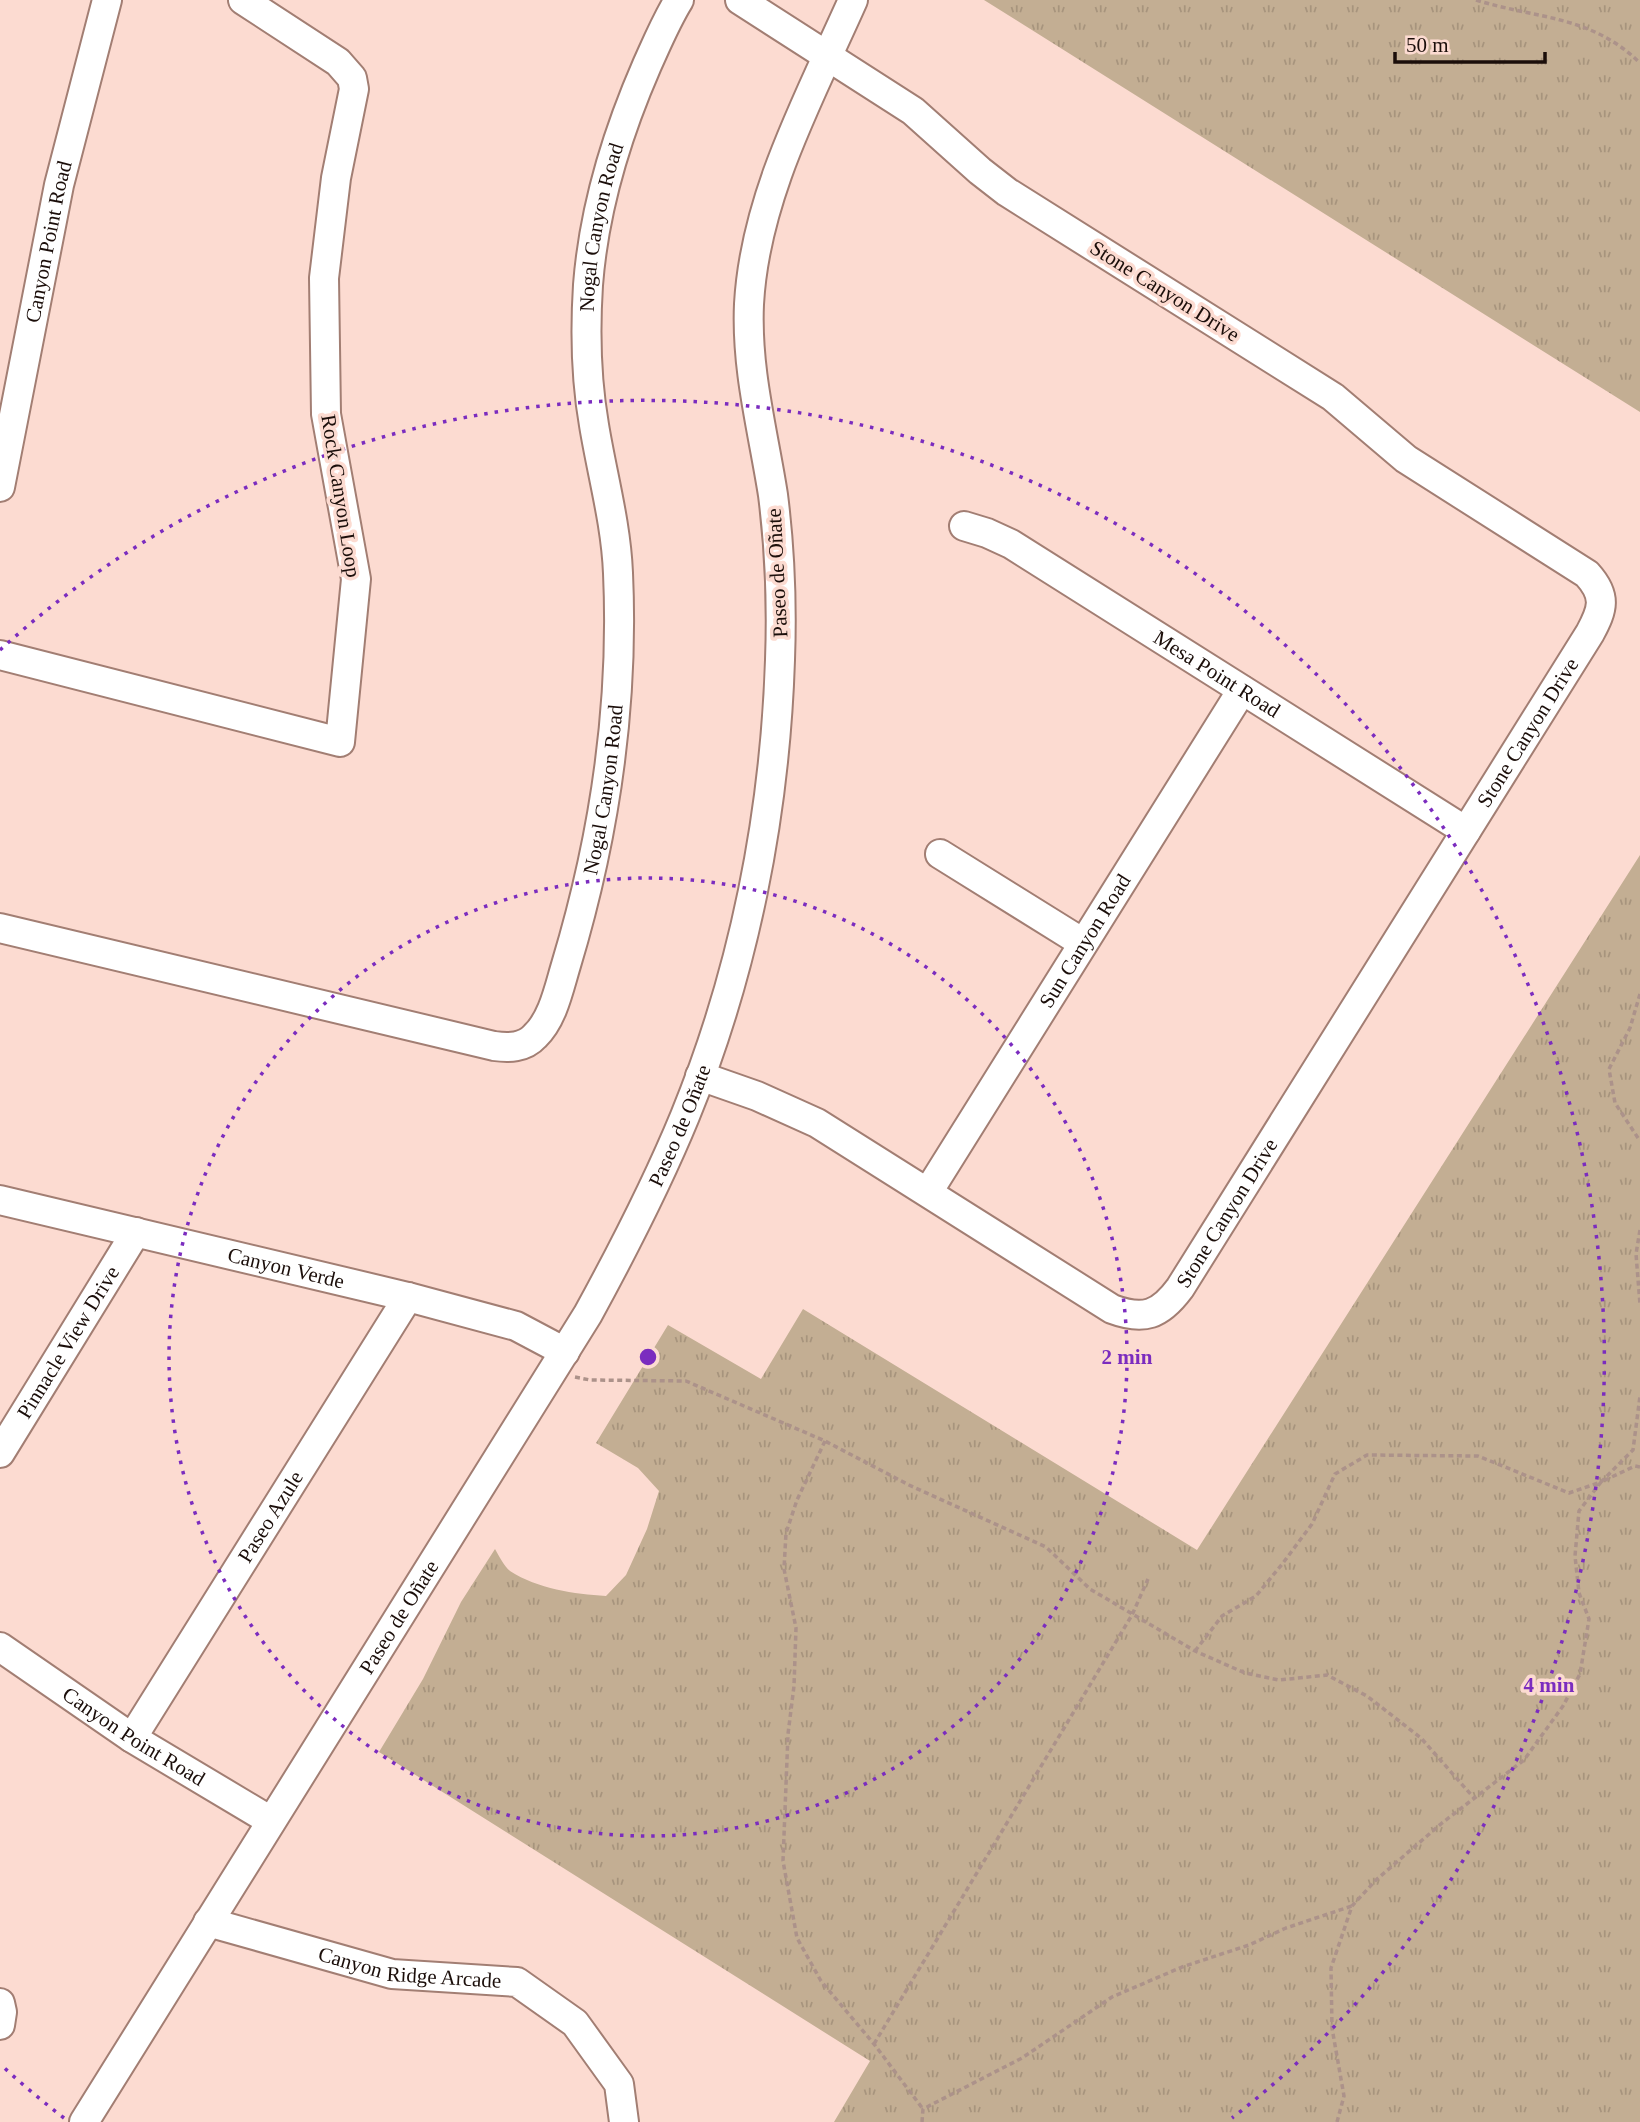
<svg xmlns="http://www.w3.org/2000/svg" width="1640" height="2122" font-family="'Times New Roman',serif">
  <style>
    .grass { fill: url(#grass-tufts) }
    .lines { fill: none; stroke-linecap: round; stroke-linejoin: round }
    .minor-casing { stroke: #a27e73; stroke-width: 32 }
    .path { stroke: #ac928a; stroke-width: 3.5; stroke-dasharray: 5 3.5; stroke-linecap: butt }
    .minor { stroke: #fff; stroke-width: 28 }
    .ring { fill: none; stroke: #7b2cbf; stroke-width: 3.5; stroke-dasharray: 3.5 7 }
    .labels { text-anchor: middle; stroke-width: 7; stroke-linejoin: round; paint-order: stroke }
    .street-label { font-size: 21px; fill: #1b0e0a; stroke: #fcdbd1 }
    .centre { fill: #7b2cbf; stroke: #fcdbd1; stroke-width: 3.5 }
    .ring-label { font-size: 21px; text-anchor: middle; font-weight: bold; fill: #7b2cbf; stroke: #fcdbd1; stroke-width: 7; stroke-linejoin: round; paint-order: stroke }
  </style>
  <defs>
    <pattern id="grass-tufts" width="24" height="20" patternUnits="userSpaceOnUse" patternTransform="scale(1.75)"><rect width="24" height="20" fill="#c3ae93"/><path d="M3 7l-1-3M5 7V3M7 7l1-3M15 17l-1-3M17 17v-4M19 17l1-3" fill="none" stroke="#a7947d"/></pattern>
  </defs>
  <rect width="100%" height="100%" fill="#fcdbd1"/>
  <path class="grass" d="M984,0h656v412z
    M1640,855v1267h-806l36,-61 -491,-309 44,-73 38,-77 34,-53c4,7 9,17 15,22 28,18 64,23 96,25l20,-21 21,-46 12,-38 -21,-23 -42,-25 72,-118 93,54 42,-70 394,241z"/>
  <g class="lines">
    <g class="minor-casing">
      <g id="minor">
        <path id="s1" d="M0,487l59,-302 48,-185"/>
        <path id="s2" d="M964,526l23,7 24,11 455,287"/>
        <path d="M0,655l340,87 16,-163 -30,-165 -2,-136 12,-100 18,-89 -2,-11 -14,-16 -95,-62"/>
        <path d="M940,854l143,89"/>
        <path id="s3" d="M0,928l494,118c15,2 30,2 41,-10 18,-17 24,-48 31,-71 38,-126 58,-260 52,-392 -2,-50 -16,-99 -24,-148 -8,-46 -9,-93 -6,-140 6,-77 28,-149 59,-220 10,-22 19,-44 32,-65"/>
        <path id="s4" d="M700,1076l57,20 60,27 295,186c32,12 48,6 68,-21l410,-655c13,-24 17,-37 -3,-59l-181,-115 -73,-62 -326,-205 -27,-21 -67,-60 -173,-111"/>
        <path id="s5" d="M928,1192l314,-502"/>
        <path id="s6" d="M0,1200l408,97 108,29 49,26"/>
        <path id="s7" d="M0,1453l136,-221"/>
        <path id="s8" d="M0,1647l132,91 139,83"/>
        <path id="s9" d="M132,1738l276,-441"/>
        <path id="s10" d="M208,1922l184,52 125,8 58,41 44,61 5,38"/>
        <path d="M0,2003l2,9 -2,13"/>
        <path id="s11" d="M84,2122l504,-808c35,-64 69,-130 97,-198 59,-144 90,-301 95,-456 2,-55 0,-110 -7,-165 -10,-64 -27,-125 -24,-191 6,-108 61,-207 104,-304"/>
      </g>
    </g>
    <path class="path" d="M1476,0c61,19 115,15 164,63
      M1640,994l-10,34 -21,41 6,34 25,38
      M1640,1230l-4,24 4,50
      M575,1377l15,3 96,1 139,60 84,44 137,62 44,42 105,62 50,22 34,7 48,-5 40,21 54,42 53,60
      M825,1441l-28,59 -11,33 -2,36 12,59 -2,58 -6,48 -5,127 14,77 24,43 53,63 49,65
      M1195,1651l27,-35 34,-20 27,-33 29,-39 23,-50 32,-19 111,1 91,37 32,-11 32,-32 7,-54
      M874,2044l258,-429 16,-36
      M922,2122l1,-13 99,-51 90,-61 70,-30 67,-22 37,-17 66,-22
      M1337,2122l7,-26 -12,-68 -1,-60 21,-62 24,-26 66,-57 82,-63 39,-54 17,-32 9,-55 -10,-26 -4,-37 4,-45 22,-29 34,-16 5,1"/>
    <use href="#minor" class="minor"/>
  </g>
  <g class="ring">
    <circle cx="648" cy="1357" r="479"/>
    <path d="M64 2118A959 959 0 0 1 0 2064M0 650A959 959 0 1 1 1232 2118"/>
  </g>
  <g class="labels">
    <g class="street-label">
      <text dy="7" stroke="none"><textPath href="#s3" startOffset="1377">Nogal Canyon Road</textPath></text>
      <text dy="7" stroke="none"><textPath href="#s1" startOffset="250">Canyon Point Road</textPath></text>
      <text transform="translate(1165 291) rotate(32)" y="7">Stone Canyon Drive</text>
      <text transform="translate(341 496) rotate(81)" y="7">Rock Canyon Loop</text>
      <text transform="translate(777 573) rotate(-93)" y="7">Paseo de Oñate</text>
      <text dy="7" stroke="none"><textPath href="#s2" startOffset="294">Mesa Point Road</textPath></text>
      <text dy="7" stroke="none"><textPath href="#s4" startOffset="1209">Stone Canyon Drive</textPath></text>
      <text dy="7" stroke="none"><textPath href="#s3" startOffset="810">Nogal Canyon Road</textPath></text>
      <text dy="7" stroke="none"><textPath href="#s5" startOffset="296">Sun Canyon Road</textPath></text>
      <text dy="7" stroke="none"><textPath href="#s11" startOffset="1162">Paseo de Oñate</textPath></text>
      <text dy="7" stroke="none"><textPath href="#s4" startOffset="642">Stone Canyon Drive</textPath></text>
      <text dy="7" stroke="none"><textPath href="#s6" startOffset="294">Canyon Verde</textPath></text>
      <text dy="7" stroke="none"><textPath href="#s7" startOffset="130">Pinnacle View Drive</textPath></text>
      <text dy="7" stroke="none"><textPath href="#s9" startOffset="261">Paseo Azule</textPath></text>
      <text dy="7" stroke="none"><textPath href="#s11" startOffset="595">Paseo de Oñate</textPath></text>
      <text dy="7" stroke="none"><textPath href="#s8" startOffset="161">Canyon Point Road</textPath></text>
      <text dy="7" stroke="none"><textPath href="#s10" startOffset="208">Canyon Ridge Arcade</textPath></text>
    </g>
  </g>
  <circle cx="648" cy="1357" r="10" class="centre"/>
  <g class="ring-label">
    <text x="1127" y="1364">2 min</text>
    <text x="1549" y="1692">4 min</text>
  </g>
  <path d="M1395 52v10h150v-10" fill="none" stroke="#1b0e0a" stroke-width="3.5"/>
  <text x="1406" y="52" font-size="21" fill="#1b0e0a" stroke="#fcdbd1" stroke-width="5" paint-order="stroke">50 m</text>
</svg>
